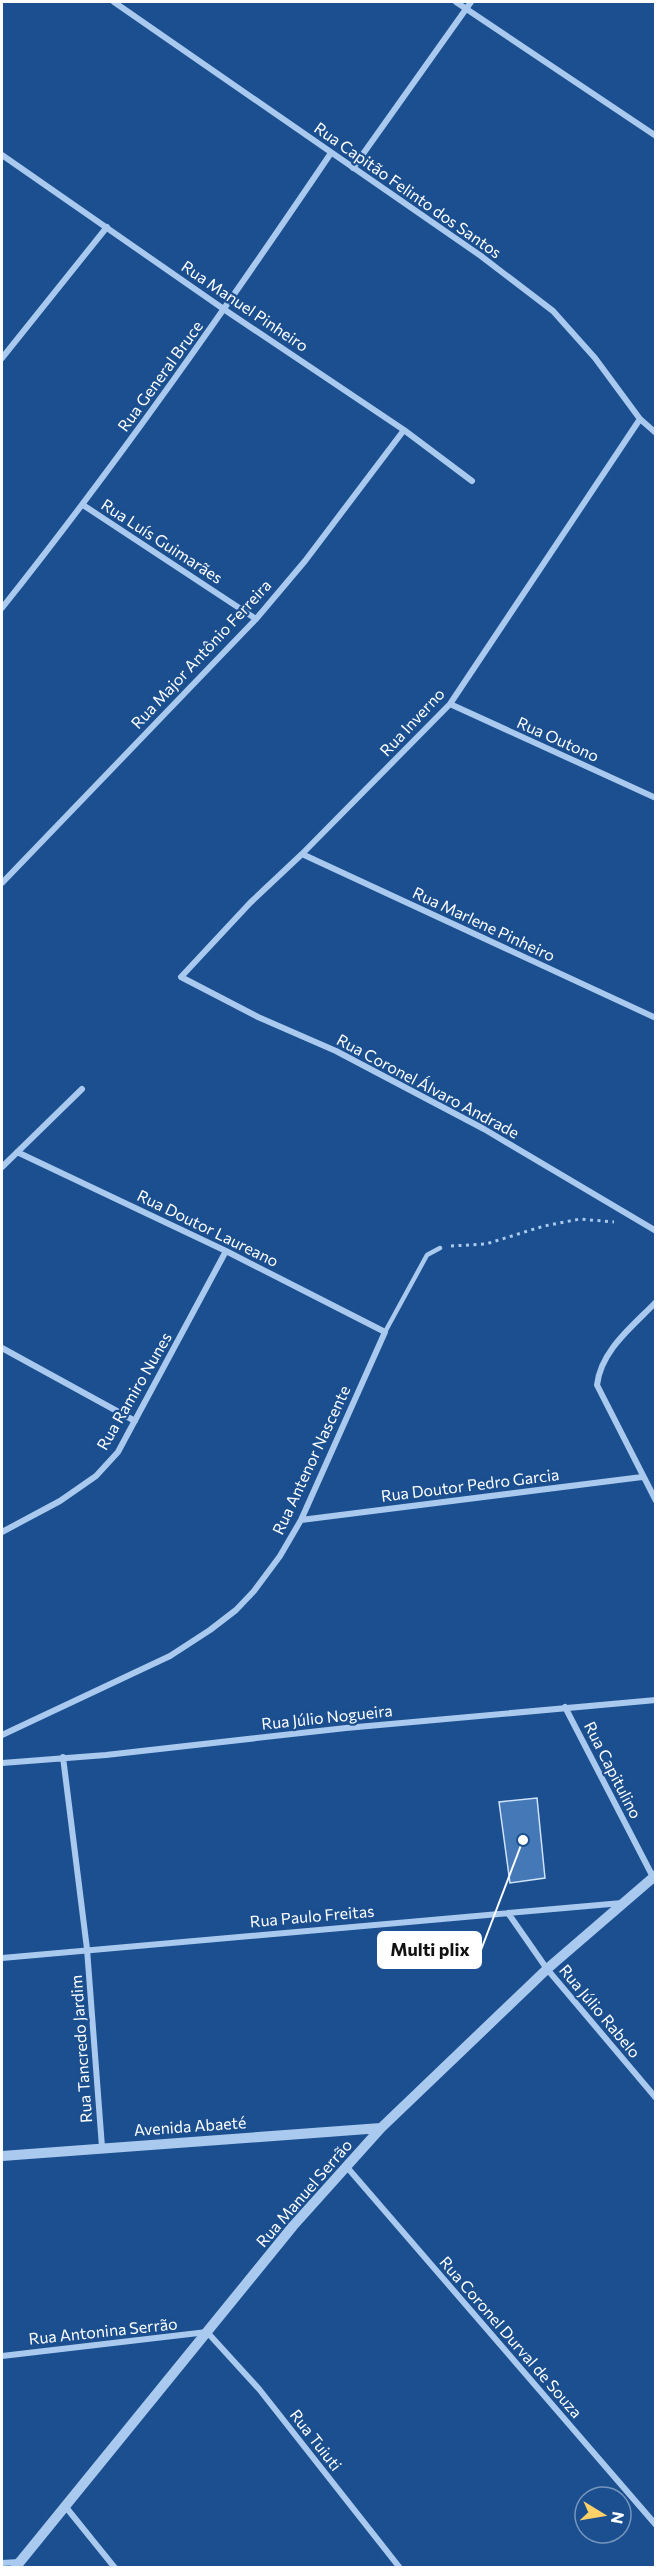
<svg xmlns="http://www.w3.org/2000/svg" width="657" height="2569" font-family="Commissioner,sans-serif">
  <style>
    .building { fill: #4478b7; stroke: #cfe3fa; stroke-width: 1.5 }
    .lines { fill: none; stroke-linecap: round; stroke-linejoin: round }
    .path { stroke: #a9c9ee; stroke-width: 3; stroke-dasharray: 3 4.5; stroke-linecap: butt }
    .service { stroke: #a9c9ee; stroke-width: 4.5 }
    .minor { stroke: #a9c9ee; stroke-width: 6 }
    .tertiary { stroke: #a9c9ee; stroke-width: 10 }
    .labels { text-anchor: middle; stroke-width: 4.5; stroke-linejoin: round; paint-order: stroke }
    .street-label { font-size: 16px; fill: #fff; stroke: #1b4f8f }
    .leader { fill: none; stroke: #fff; stroke-width: 2 }
    .callout-dot { fill: #fff; stroke: #1b4f8f; stroke-width: 2 }
    .callout { fill: #fff; stroke: #fff; stroke-width: 2 }
    .callout-label { font-size: 18px; text-anchor: middle; font-weight: bold; fill: #111 }
  </style>
  <rect width="100%" height="100%" fill="#1b4f8f"/>
  <path class="building" d="M537,1798l8,80 -35,5 -11,-81z"/>
  <g class="lines">
    <path class="path" d="M451,1246l35,-2 58,-18 36,-7 34,3"/>
    <path class="service" d="M385,1332l42,-77 13,-7"/>
    <path class="minor" d="M114,2l367,254 72,55 42,47 45,61 16,14
      M456,2l200,134
      M2,155l223,155 179,120 68,51
      M353,168l118,-166
      M2,358l105,-131
      M640,419l-190,285 -148,150 -52,49 -69,74 77,40 78,34 148,78 172,102
      M83,505l173,114
      M2,608c117,-147 224,-300 329,-455
      M450,704l206,94
      M302,854l354,164
      M2,883l254,-264 49,-58 99,-131
      M2,1167l80,-78
      M656,1302c-23,24 -55,48 -59,83l59,116
      M2,1348l133,73
      M301,1520l341,-43
      M2,1532l58,-31 36,-25 22,-24 108,-201
      M565,1707l88,170
      M2,1735l168,-79 40,-26 26,-20 18,-19 26,-35 21,-36 84,-188 -159,-81 -209,-99
      M63,1757l24,192 15,198
      M2,1763l104,-8 240,-27 310,-28
      M508,1913l39,56 109,129
      M2,1958l620,-55
      M346,2166l310,359
      M2,2356l205,-24 52,57 141,179
      M65,2506l50,62
      M2,2563l17,-1"/>
    <path class="tertiary" d="M2,2156l379,-28
      M15,2568l278,-342 88,-98 166,-159 109,-94"/>
  </g>
  <g class="labels">
    <g class="street-label">
      <text transform="translate(408 190) rotate(35)" y="6">Rua Capitão Felinto dos Santos</text>
      <text transform="translate(245 306) rotate(34)" y="6">Rua Manuel Pinheiro</text>
      <text transform="translate(160 376) rotate(-54)" y="6">Rua General Bruce</text>
      <text transform="translate(162 541) rotate(33)" y="6">Rua Luís Guimarães</text>
      <text transform="translate(201 654) rotate(-47)" y="6">Rua Major Antônio Ferreira</text>
      <text transform="translate(412 722) rotate(-47)" y="6">Rua Inverno</text>
      <text transform="translate(558 739) rotate(24)" y="6">Rua Outono</text>
      <text transform="translate(484 924) rotate(25)" y="6">Rua Marlene Pinheiro</text>
      <text transform="translate(428 1086) rotate(28)" y="6">Rua Coronel Álvaro Andrade</text>
      <text transform="translate(208 1228) rotate(26)" y="6">Rua Doutor Laureano</text>
      <text transform="translate(134 1391) rotate(-60)" y="6">Rua Ramiro Nunes</text>
      <text transform="translate(311 1460) rotate(-65)" y="6">Rua Antenor Nascente</text>
      <text transform="translate(470 1485) rotate(-7)" y="6">Rua Doutor Pedro Garcia</text>
      <text transform="translate(327 1717) rotate(-6)" y="6">Rua Júlio Nogueira</text>
      <text transform="translate(613 1770) rotate(63)" y="6">Rua Capitulino</text>
      <text transform="translate(312 1916) rotate(-5)" y="6">Rua Paulo Freitas</text>
      <text transform="translate(600 2011) rotate(50)" y="6">Rua Júlio Rabelo</text>
      <text transform="translate(81 2049) rotate(-94)" y="6">Rua Tancredo Jardim</text>
      <text transform="translate(190 2126) rotate(-4)" y="6">Avenida Abaeté</text>
      <text transform="translate(304 2193) rotate(-49)" y="6">Rua Manuel Serrão</text>
      <text transform="translate(103 2331) rotate(-6)" y="6">Rua Antonina Serrão</text>
      <text transform="translate(511 2337) rotate(49)" y="6">Rua Coronel Durval de Souza</text>
      <text transform="translate(316 2440) rotate(52)" y="6">Rua Tuiuti</text>
    </g>
  </g>
  <path class="leader" d="M523 1840L481 1950"/>
  <circle class="callout-dot" cx="523" cy="1840" r="6"/>
  <rect class="callout" x="378" y="1932" width="103" height="36" rx="6"/>
  <g class="callout-label">
    <text x="430" y="1956">Multi plix</text>
  </g>
  <rect width="657" height="2569" fill="none" stroke="#ffffff" stroke-width="6"/>
  <g transform="translate(603 2515) rotate(101)"><circle r="28" fill="#1b4f8f" stroke="#7695bc" stroke-width="1.5"/>
  <path d="M0-4.5L10 22L0 15L-10 22Z" fill="#ffd166"/>
  <text y="-9" font-size="16" font-weight="bold" text-anchor="middle" fill="#ffffff">N</text>
  </g>
</svg>
